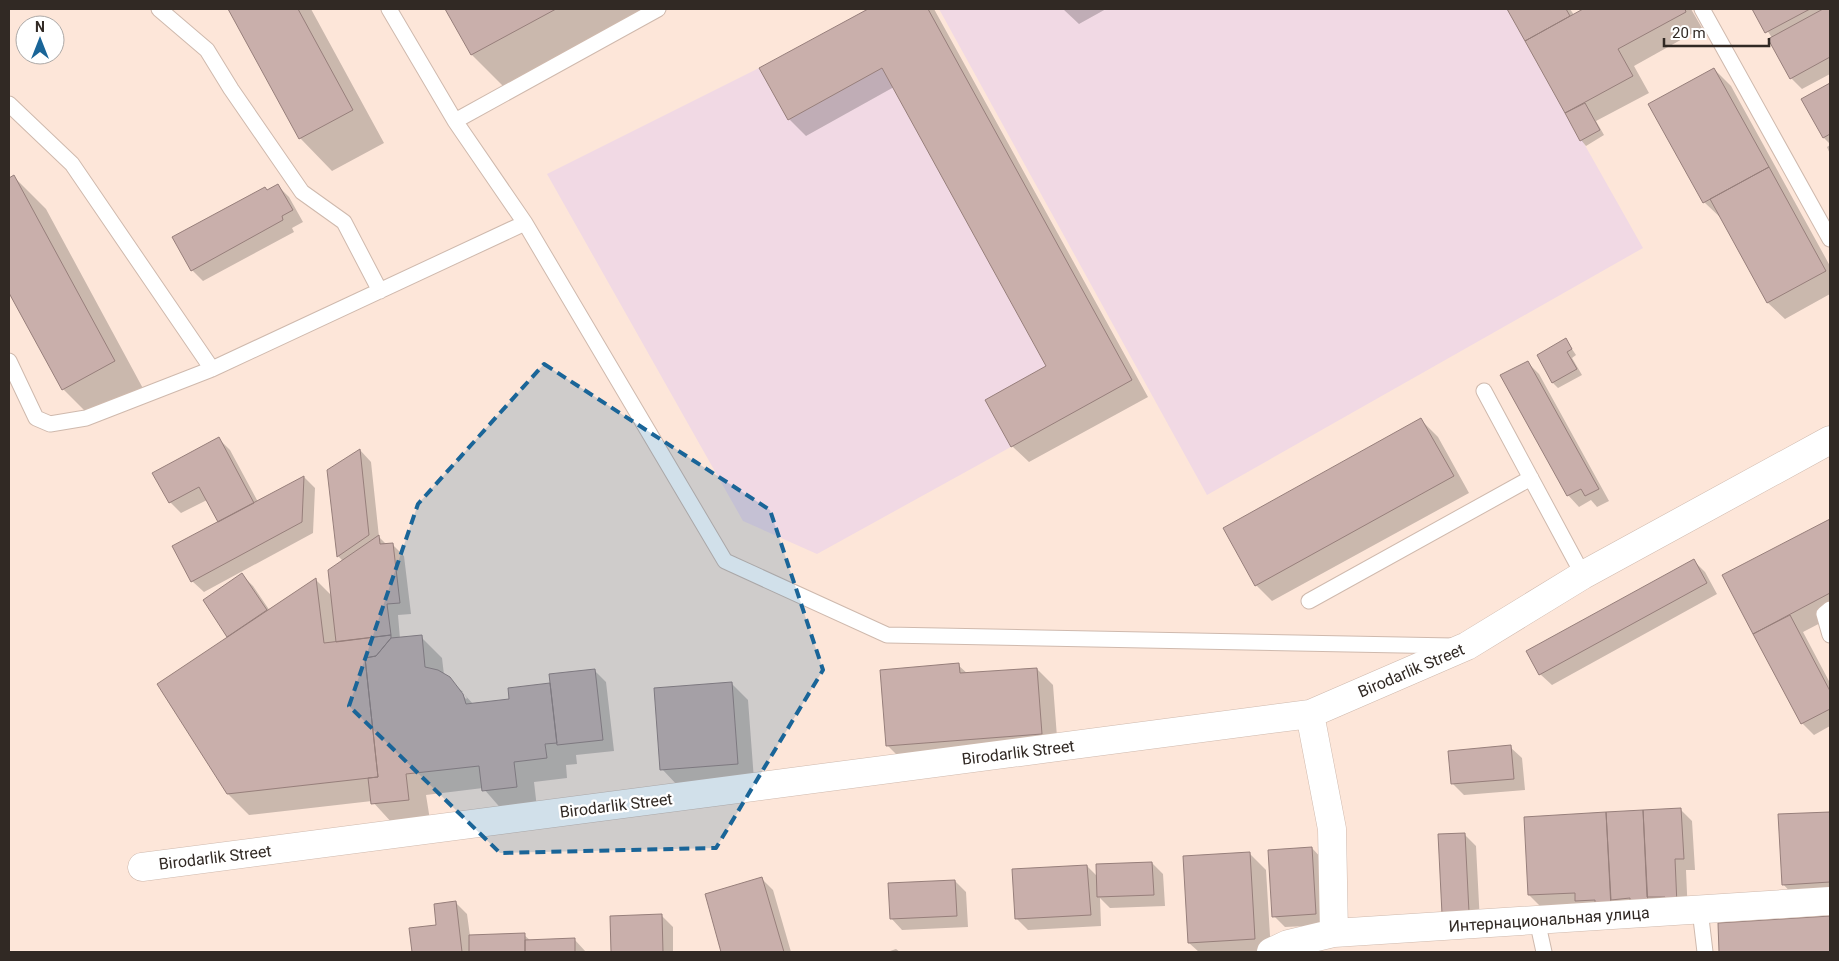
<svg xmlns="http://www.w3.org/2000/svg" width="1839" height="961" font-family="Roboto,sans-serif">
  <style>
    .education { fill: #f1d9e4 }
    .shadow { fill: #0003 }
    .building { fill: #c9afab; stroke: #977f7b }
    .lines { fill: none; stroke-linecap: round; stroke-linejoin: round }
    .lane-casing { stroke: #cfb9ad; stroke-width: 17 }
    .street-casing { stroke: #cfb9ad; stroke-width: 29 }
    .lane { stroke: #fff; stroke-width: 15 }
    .street { stroke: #fff; stroke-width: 28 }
    .marked { fill: #1a6598; fill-opacity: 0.2; stroke: #1a6598; stroke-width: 4; stroke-dasharray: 10 6; stroke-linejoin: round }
    .labels { text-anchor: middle; stroke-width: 4.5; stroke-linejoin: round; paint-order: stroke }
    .street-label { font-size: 16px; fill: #312924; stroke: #fff }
  </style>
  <rect width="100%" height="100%" fill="#fde6d9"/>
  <path class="education" d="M868,9h60l204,371 -315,174 -74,-33 -196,-347 212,-106z
    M939,9h569l135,239 -436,247z"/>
  <path class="shadow" d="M230,9h81l73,134 -52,28 -32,-33z
    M446,9h200l-142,78 -32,-32z
    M870,9h64l214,388 -119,65 -17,-16 36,-79 -154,-280 -88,49 -17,-17 -28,-51z
    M1063,9h43l-27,15z
    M1508,9h62l4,6 12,-6h105l11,19 -68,38 15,27 -53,28 8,14 -18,11 -5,-6z
    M1754,9h76v65l-28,15 -11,-11 -19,-40z
    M1714,69l17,17 99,180v28l-45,25 -17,-16 -47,-85 -17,-16z
    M1830,84v60l-6,-6 -22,-39z
    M1830,145v9l-3,-7z
    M14,177l32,32 100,185 -51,27 -32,-32 -54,-99v-110z
    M278,186l11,11 14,25 -11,6 2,4 -91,49 -11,-11 76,-79z
    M1566,340l10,15 -4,3 10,17 -24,13 -5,-5 -15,-28z
    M1527,362l12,12 70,127 -12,6 -6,-7 -12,7 -11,-12z
    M1421,420l17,17 31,56 -197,108 -16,-16z
    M219,439l11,11 28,52 46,-25 11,11 -2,45 -109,59 -12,-11 28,-59 -13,-22 -26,13 -11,-11z
    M360,450l11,12 8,75 8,8 5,-1 12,12 7,58 -13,1 2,24 21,-2 21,21 2,17 19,17h-3l6,7 1,-1 -4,-5 11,12 36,-5 39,-15 3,2 43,-16 11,11 8,69 -38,4 1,9 -11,1 1,13 -33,4 3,26 -33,4 -21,-24 -57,7 4,25 -37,4 -21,-23 -123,14 -21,-21v-158l14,-61 11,11 17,25 46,-31 16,16 11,-35 -5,-5 -10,-85z
    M1830,520v98l-27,14 27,51v43l-16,9 -12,-12 -78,-147z
    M1694,561l11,11 12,22 -165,91 -12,-11z
    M958,665l10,9 69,-5 16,16 5,65 -154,12 -17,-17z
    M731,683l17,17 6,80 -76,6 -16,-17z
    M1510,747l12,11 3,32 -61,5 -11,-11z
    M1681,810l11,11 3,49h-9l2,46 -142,-4 -17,-17 -4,-77z
    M1830,813v81l-36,2 -11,-12 -4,-69z
    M1464,834l12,12 4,77 -25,1z
    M1312,848l11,12 4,65 -42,2 -11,-11z
    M1249,853l17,17 5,82h-72l-10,-9z
    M1152,863l11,11 2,32 -55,2 -10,-10 1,28 -73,4 -12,-12 71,-52 11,11z
    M762,879l11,11 18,62h-68l-17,-57z
    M955,881l11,11 2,35 -66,3 -11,-12z
    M456,903l11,11 3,22 54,-1 7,6 43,-2 12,13h-173l-3,-23 27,-3z
    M661,915l12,12v25h-61l-1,-35z
    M1830,917v35h-109l-2,-28z
    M896,949l4,3h-13z"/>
  <path class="building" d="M228,9h70l55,101 -54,29z
    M445,9h111l-85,46z
    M868,9h60l204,371 -121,67 -26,-47 61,-34 -164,-298 -94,52 -29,-52z
    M1507,9h59l4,7 -45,25z
    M1583,9h102l1,3 -68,37 15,27 -68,37 -40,-72z
    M1752,9h58l-45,24z
    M1823,9h7v48l-40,22 -22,-40z
    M1714,68l55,99 -66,36 -55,-99z
    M1830,83v51l-7,4 -22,-39z
    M1585,103l15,27 -20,11 -15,-28z
    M1769,167l57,104 -59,32 -57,-104z
    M14,175l101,186 -53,29 -53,-97v-115z
    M278,184l15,26 -11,6 1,4 -92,51 -19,-34 93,-50 2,3z
    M1566,338l6,11 -5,3 10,17 -25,14 -15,-28z
    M1528,361l71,128 -14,7 -4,-7 -14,7 -67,-121z
    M1421,418l33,58 -199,110 -32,-58z
    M219,437l35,66 -36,19 -19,-35 -30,16 -17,-30z
    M360,449l9,86 -32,22 -10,-87z
    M304,476l-2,46 -111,60 -19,-36z
    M1830,519v74l-77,41 -31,-59z
    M379,535l1,9 13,-1 7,60 -13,1 4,31 -55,7 -8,-72z
    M1694,559l13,24 -168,92 -13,-24z
    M242,573l25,37 -40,27 -24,-37z
    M316,578l8,65 67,-8v3l-15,18 -11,2 13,119 -151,17 -70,-110z
    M1790,615l40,76v18l-29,15 -48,-90z
    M422,635l3,32 13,3 12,7 13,17 3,10 43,-5 -1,-11 42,-5 7,60 -12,1 2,14 -33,4 3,25 -35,4 -3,-25 -73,8 3,26 -38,4 -3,-26 10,-1 -13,-119 11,-2 15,-18z
    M959,663l1,10 77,-5 5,66 -156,12 -6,-76z
    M595,669l8,71 -46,5 -8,-71z
    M732,682l6,82 -78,6 -6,-82z
    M1511,745l3,34 -63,5 -3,-33z
    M1681,808l3,51h-9l2,46h-12v-8h-18l-4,-87z
    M1643,810l5,96 -18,1v-9l-19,2 -5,-88z
    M1606,812l5,96 -16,1v-9l-20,1v-8l-47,2 -4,-78z
    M1830,812v70l-48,3 -4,-71z
    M1465,833l4,79 -27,2 -4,-80z
    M1312,847l4,67 -44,3 -4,-67z
    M1250,852l5,87 -67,4 -5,-87z
    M1152,862l2,33 -57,2 -1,-33z
    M1087,865l4,50 -76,4 -3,-50z
    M762,877l22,75h-63l-16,-58z
    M955,880l2,36 -67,3 -2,-36z
    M456,901l6,51h-50l-3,-24 27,-3 -2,-21z
    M662,914l1,38h-52l-1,-36z
    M1830,916v36h-111l-1,-29z
    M525,933v19h-56v-17z
    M575,938v14h-50v-12z"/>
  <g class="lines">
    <g class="lane-casing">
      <path id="lane" d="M159,9l48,41 24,39 71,103 42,30 36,69
        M389,9l66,112 70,102 200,338 162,74 566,11
        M1702,9l128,230
        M9,104l63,60 140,205
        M455,121l203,-112
        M9,361l27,57 14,6 36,-6 126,-49 313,-146
        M1484,391l99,184
        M1309,601l222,-123
        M1830,609l-6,5 6,21
        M1700,910l5,42
        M1537,920l7,32"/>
    </g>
    <g class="street-casing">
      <path id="street" d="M1310,714l22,115 2,104
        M142,867l1168,-153 157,-68 116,-71 247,-135
        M1271,952l17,-8 46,-11 496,-32"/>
    </g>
    <use href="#lane" class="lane"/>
    <use href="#street" class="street"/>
  </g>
  <path class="marked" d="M544,364l226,146 53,160 -107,178 -216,5 -151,-147 69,-202z"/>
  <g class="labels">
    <g class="street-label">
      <text transform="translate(1411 670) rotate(-23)" y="6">Birodarlik Street</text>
      <text transform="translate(1018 752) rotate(-7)" y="6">Birodarlik Street</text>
      <text transform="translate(616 805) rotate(-7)" y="6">Birodarlik Street</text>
      <text transform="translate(215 857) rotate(-7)" y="6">Birodarlik Street</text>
      <text transform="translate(1549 919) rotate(-4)" y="6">Интернациональная улица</text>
    </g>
  </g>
  <rect width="1839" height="961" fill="none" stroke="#312924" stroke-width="20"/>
  <g transform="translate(40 40)"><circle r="24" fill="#ffffff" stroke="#ada9a7"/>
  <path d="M0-4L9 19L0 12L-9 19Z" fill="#1a6598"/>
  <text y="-8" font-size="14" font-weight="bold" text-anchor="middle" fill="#312924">N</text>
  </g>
  <path d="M1664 38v8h105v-8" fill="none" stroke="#312924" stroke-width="2.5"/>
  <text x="1672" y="38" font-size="15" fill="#312924" stroke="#ffffff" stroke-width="4" paint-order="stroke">20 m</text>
</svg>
